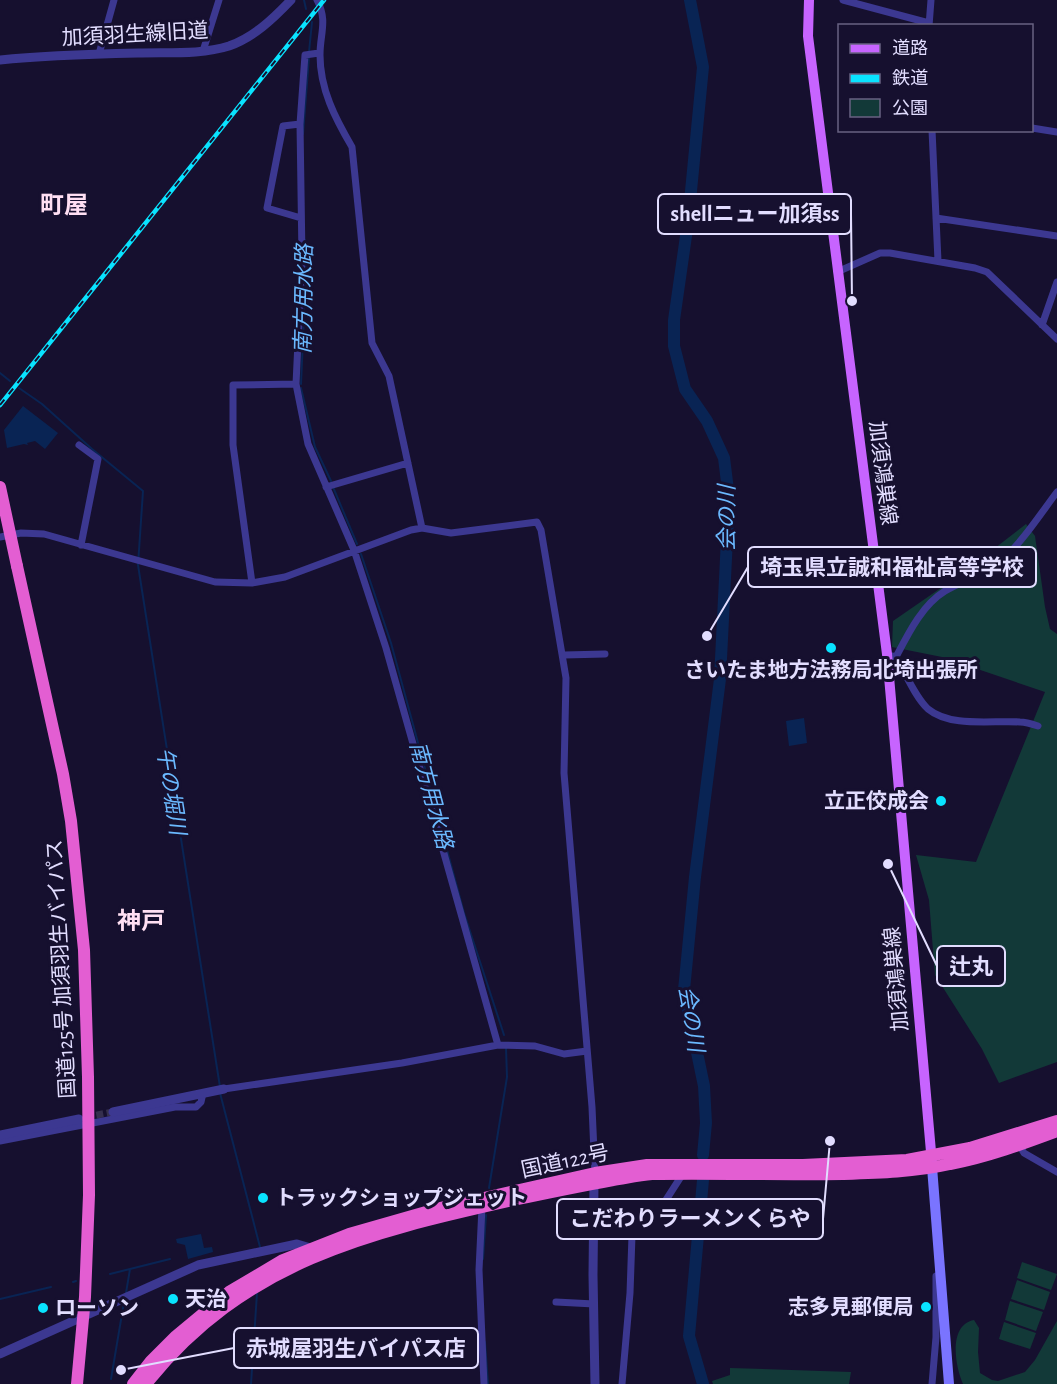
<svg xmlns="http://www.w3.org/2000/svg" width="1057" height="1384" font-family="'Alegreya Sans','Noto Sans JP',sans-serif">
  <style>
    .green { fill: #123938 }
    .water { fill: #092454 }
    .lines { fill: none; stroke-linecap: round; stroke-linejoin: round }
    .stream { stroke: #092454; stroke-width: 2 }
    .river { stroke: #092454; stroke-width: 12 }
    .minor-tunnel { stroke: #352f4e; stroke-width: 7; stroke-dasharray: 7 3.5; stroke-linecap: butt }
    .minor { stroke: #3c3891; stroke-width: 7 }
    .tertiary { stroke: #3c3891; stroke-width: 9 }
    .secondary { stroke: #7a74ff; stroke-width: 10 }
    .primary { stroke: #c764ff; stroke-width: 10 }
    .trunk { stroke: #e35ed2; stroke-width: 12 }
    .rail-casing { stroke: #09e3ff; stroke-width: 4.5 }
    .rail { stroke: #16102f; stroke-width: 2; stroke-dasharray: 7; stroke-linecap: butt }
    .trunk-bridge { stroke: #e35ed2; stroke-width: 12 }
    .poi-dot { fill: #09e3ff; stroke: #16102f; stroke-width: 2 }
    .labels { text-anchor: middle; stroke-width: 6; stroke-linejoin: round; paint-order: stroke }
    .street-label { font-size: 21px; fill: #e2ddff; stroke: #16102f }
    .poi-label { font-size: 21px; font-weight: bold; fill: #e2ddff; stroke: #16102f; text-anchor: start }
    .water-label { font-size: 22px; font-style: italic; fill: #6bb9ff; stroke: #16102f }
    .quarter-label { font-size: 24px; font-weight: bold; fill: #ffdff3; stroke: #16102f }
    .leader { fill: none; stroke: #e2ddff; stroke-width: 2 }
    .callout-dot { fill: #e2ddff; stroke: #16102f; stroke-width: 2 }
    .callout { fill: #16102f; stroke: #e2ddff; stroke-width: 2 }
    .callout-label { font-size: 22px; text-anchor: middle; font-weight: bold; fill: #e2ddff }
  </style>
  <rect width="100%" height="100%" fill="#16102f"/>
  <path class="green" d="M1026,524l9,12 10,71 5,22 7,5v428l-58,21 -17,-34 -47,-74 -6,-75 -13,-45 60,7 69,-170 -103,-35 -50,-10 1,-26 71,-49z
    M1022,1262l35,12 -6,16 -34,-12z
    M1017,1280l33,12 -6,18 -33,-11z
    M1010,1301l33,11 -7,19 -31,-11z
    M974,1320l5,8 -1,24 2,21 12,7 6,1 27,-9 10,-12 22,-39v63h-94c-8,-18 -15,-59 11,-64z
    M1004,1322l32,11 -6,16 -31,-10z
    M730,1368l121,4 -2,12h-136l-1,-3 18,-6z"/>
  <path class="water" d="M23,406l35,27 -13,16 -10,-8 -8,2 1,2 -4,-1 -17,4 -3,-18z
    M804,718l3,25 -18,3 -3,-25z
    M201,1234l3,14 8,-1 1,5 -25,7 -3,-14 -8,-2 -1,-4z"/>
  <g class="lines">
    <path class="stream" d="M304,0l2,9
      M309,52l3,-30
      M303,134l6,-77
      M0,373l10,8
      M301,384l5,-113 -1,-31
      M19,388l23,16 50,45 51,42 -5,74 82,522
      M301,388l14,59 16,34
      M333,487l24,57
      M361,554l30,89 73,270 40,122
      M220,1093l40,154
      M489,1188l18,-111 -1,-29
      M483,1259l3,-44
      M110,1274l60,-15
      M73,1282l3,-1
      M126,1293l4,-24
      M0,1299l51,-12
      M485,1342l3,42
      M111,1379l13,-77
      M251,1384l6,-91"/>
    <path class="river" d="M690,0l13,67 -15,155 -14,98v26l11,43 22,32 17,37 5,40 -9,181 -25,198 -11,113 20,96 2,37 -3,32
      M703,1384l-14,-48 14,-156"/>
    <path class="minor-tunnel" d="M86,1117l27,-5"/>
    <path class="minor" d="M317,0c11,21 3,33 3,55 0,34 15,63 32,92l20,196 17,33 33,152
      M843,0l86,23
      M929,26l2,-26
      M203,51l16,-51
      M319,53l-14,2 -5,69 2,134 -6,126 12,60 46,106 32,98 112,397
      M99,54l15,-54
      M300,124l-17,2 -16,82 34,10
      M1032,128l25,4
      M932,130l6,131
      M936,218l121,18
      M837,272l43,-19h10l85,15 12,4 70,67
      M1042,325l15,-43
      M79,445l19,14 -17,86
      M326,487l82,-24
      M0,537l21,-4 23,1 171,48 37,1 33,-6 126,-47 11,-2 29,5 86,-11 4,8 25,148 -2,95 28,334 3,68
      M252,583l-19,-138v-60l63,-1
      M564,655l41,-1
      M892,656l4,1c9,15 19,40 32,52 23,19 65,11 92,13 6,0 12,2 18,4
      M896,657c12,-23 26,-52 49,-66 15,-9 34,-15 49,-25 22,-14 47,-53 63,-74
      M224,1089l178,-26 96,-18 37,1 29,8 23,-3
      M0,1141l175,-34h21l5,-5 2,-9
      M1019,1145l5,8 33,19
      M482,1207l-3,63 5,114
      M556,1302l38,2
      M622,1384l8,-91 3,-86 31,-4 18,-28
      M932,1384l4,-47v-61"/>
    <path class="tertiary" d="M0,60c46,-5 92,-6 138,-7 29,-1 63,2 91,-7 25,-9 44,-27 62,-46
      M113,1112l111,-23
      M0,1135l79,-16
      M594,1183l-1,92 2,109
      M0,1354l198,-89 99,-21 17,5"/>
    <path class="secondary" d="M932,1167l17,217"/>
    <path class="primary" d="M809,0l-1,36 79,618 45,509"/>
    <path class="trunk" d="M17,566l46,208 8,47 13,129 4,127 1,118 -4,102 -8,87
      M133,1384l18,-23 25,-25 53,-44 54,-32 66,-26 91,-26 155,-35 52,-8h156l104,-5 63,-12 87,-27
      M146,1384c98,-123 221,-151 367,-184 33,-7 67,-14 100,-20 13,-2 26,-5 39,-6 64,-1 127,1 191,0 35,-1 72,-2 107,-10 37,-7 72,-20 107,-33"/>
    <g class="rail-casing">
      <path id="rail" d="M0,405l324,-405"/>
    </g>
    <use href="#rail" class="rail"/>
    <path class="trunk-bridge" d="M0,487l17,79"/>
  </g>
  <g class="poi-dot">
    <circle cx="831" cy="648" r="6"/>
    <circle cx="941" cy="801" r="6"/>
    <circle cx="263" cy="1198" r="6"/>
    <circle cx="173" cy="1299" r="6"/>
    <circle cx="926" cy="1307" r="6"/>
    <circle cx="43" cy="1308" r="6"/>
  </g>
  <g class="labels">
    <g class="street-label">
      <text transform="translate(135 34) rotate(-3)" y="7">加須羽生線旧道</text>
      <text transform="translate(883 473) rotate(83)" y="7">加須鴻巣線</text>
      <text transform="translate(61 969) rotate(-93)" y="7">国道125号 加須羽生バイパス</text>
      <text transform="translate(896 979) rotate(-95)" y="7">加須鴻巣線</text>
      <text transform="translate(565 1161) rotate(-12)" y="7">国道122号</text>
    </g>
    <g class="poi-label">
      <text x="831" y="677" text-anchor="middle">さいたま地方法務局北埼出張所</text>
      <text x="929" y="808" text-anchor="end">立正佼成会</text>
      <text x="275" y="1205">トラックショップジェット</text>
      <text x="185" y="1306">天治</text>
      <text x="914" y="1314" text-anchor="end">志多見郵便局</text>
      <text x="55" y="1315">ローソン</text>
    </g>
    <g class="water-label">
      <text transform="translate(303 299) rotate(-89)" y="8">南方用水路</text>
      <text transform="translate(726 518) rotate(-90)" y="8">会の川</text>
      <text transform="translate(172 791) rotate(81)" y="8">午の堀川</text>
      <text transform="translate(432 795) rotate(75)" y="8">南方用水路</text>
      <text transform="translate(692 1019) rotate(81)" y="8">会の川</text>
    </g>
    <g class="quarter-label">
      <text x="64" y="213">町屋</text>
      <text x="141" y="929">神戸</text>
    </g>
  </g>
  <path class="leader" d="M852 301L851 214M707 636L748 567M888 864L937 966M830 1141L823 1219M121 1370L234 1348"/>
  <g class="callout-dot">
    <circle cx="852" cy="301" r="6"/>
    <circle cx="707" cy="636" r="6"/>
    <circle cx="888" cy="864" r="6"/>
    <circle cx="830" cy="1141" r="6"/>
    <circle cx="121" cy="1370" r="6"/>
  </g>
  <g class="callout">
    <rect x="658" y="194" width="193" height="40" rx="6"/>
    <rect x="748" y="547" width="288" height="40" rx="6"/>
    <rect x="937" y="946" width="68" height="40" rx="6"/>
    <rect x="557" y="1199" width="266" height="40" rx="6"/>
    <rect x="234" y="1328" width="244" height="40" rx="6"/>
  </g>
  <g class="callout-label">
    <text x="755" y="221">shellニュー加須ss</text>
    <text x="892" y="575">埼玉県立誠和福祉高等学校</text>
    <text x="971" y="974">辻丸</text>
    <text x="690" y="1226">こだわりラーメンくらや</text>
    <text x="356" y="1356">赤城屋羽生バイパス店</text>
  </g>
  <rect x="838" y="24" width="195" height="108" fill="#16102f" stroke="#686282" stroke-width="1.5"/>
  <rect x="850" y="44" width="30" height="9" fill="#c764ff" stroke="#686282" stroke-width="1.5"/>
  <text x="892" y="54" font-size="18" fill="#e2ddff">道路</text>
  <rect x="850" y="74" width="30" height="9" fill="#09e3ff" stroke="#686282" stroke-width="1.5"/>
  <text x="892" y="84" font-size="18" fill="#e2ddff">鉄道</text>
  <rect x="850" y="99" width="30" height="18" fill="#123938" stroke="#686282" stroke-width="1.5"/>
  <text x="892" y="114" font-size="18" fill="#e2ddff">公園</text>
</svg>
